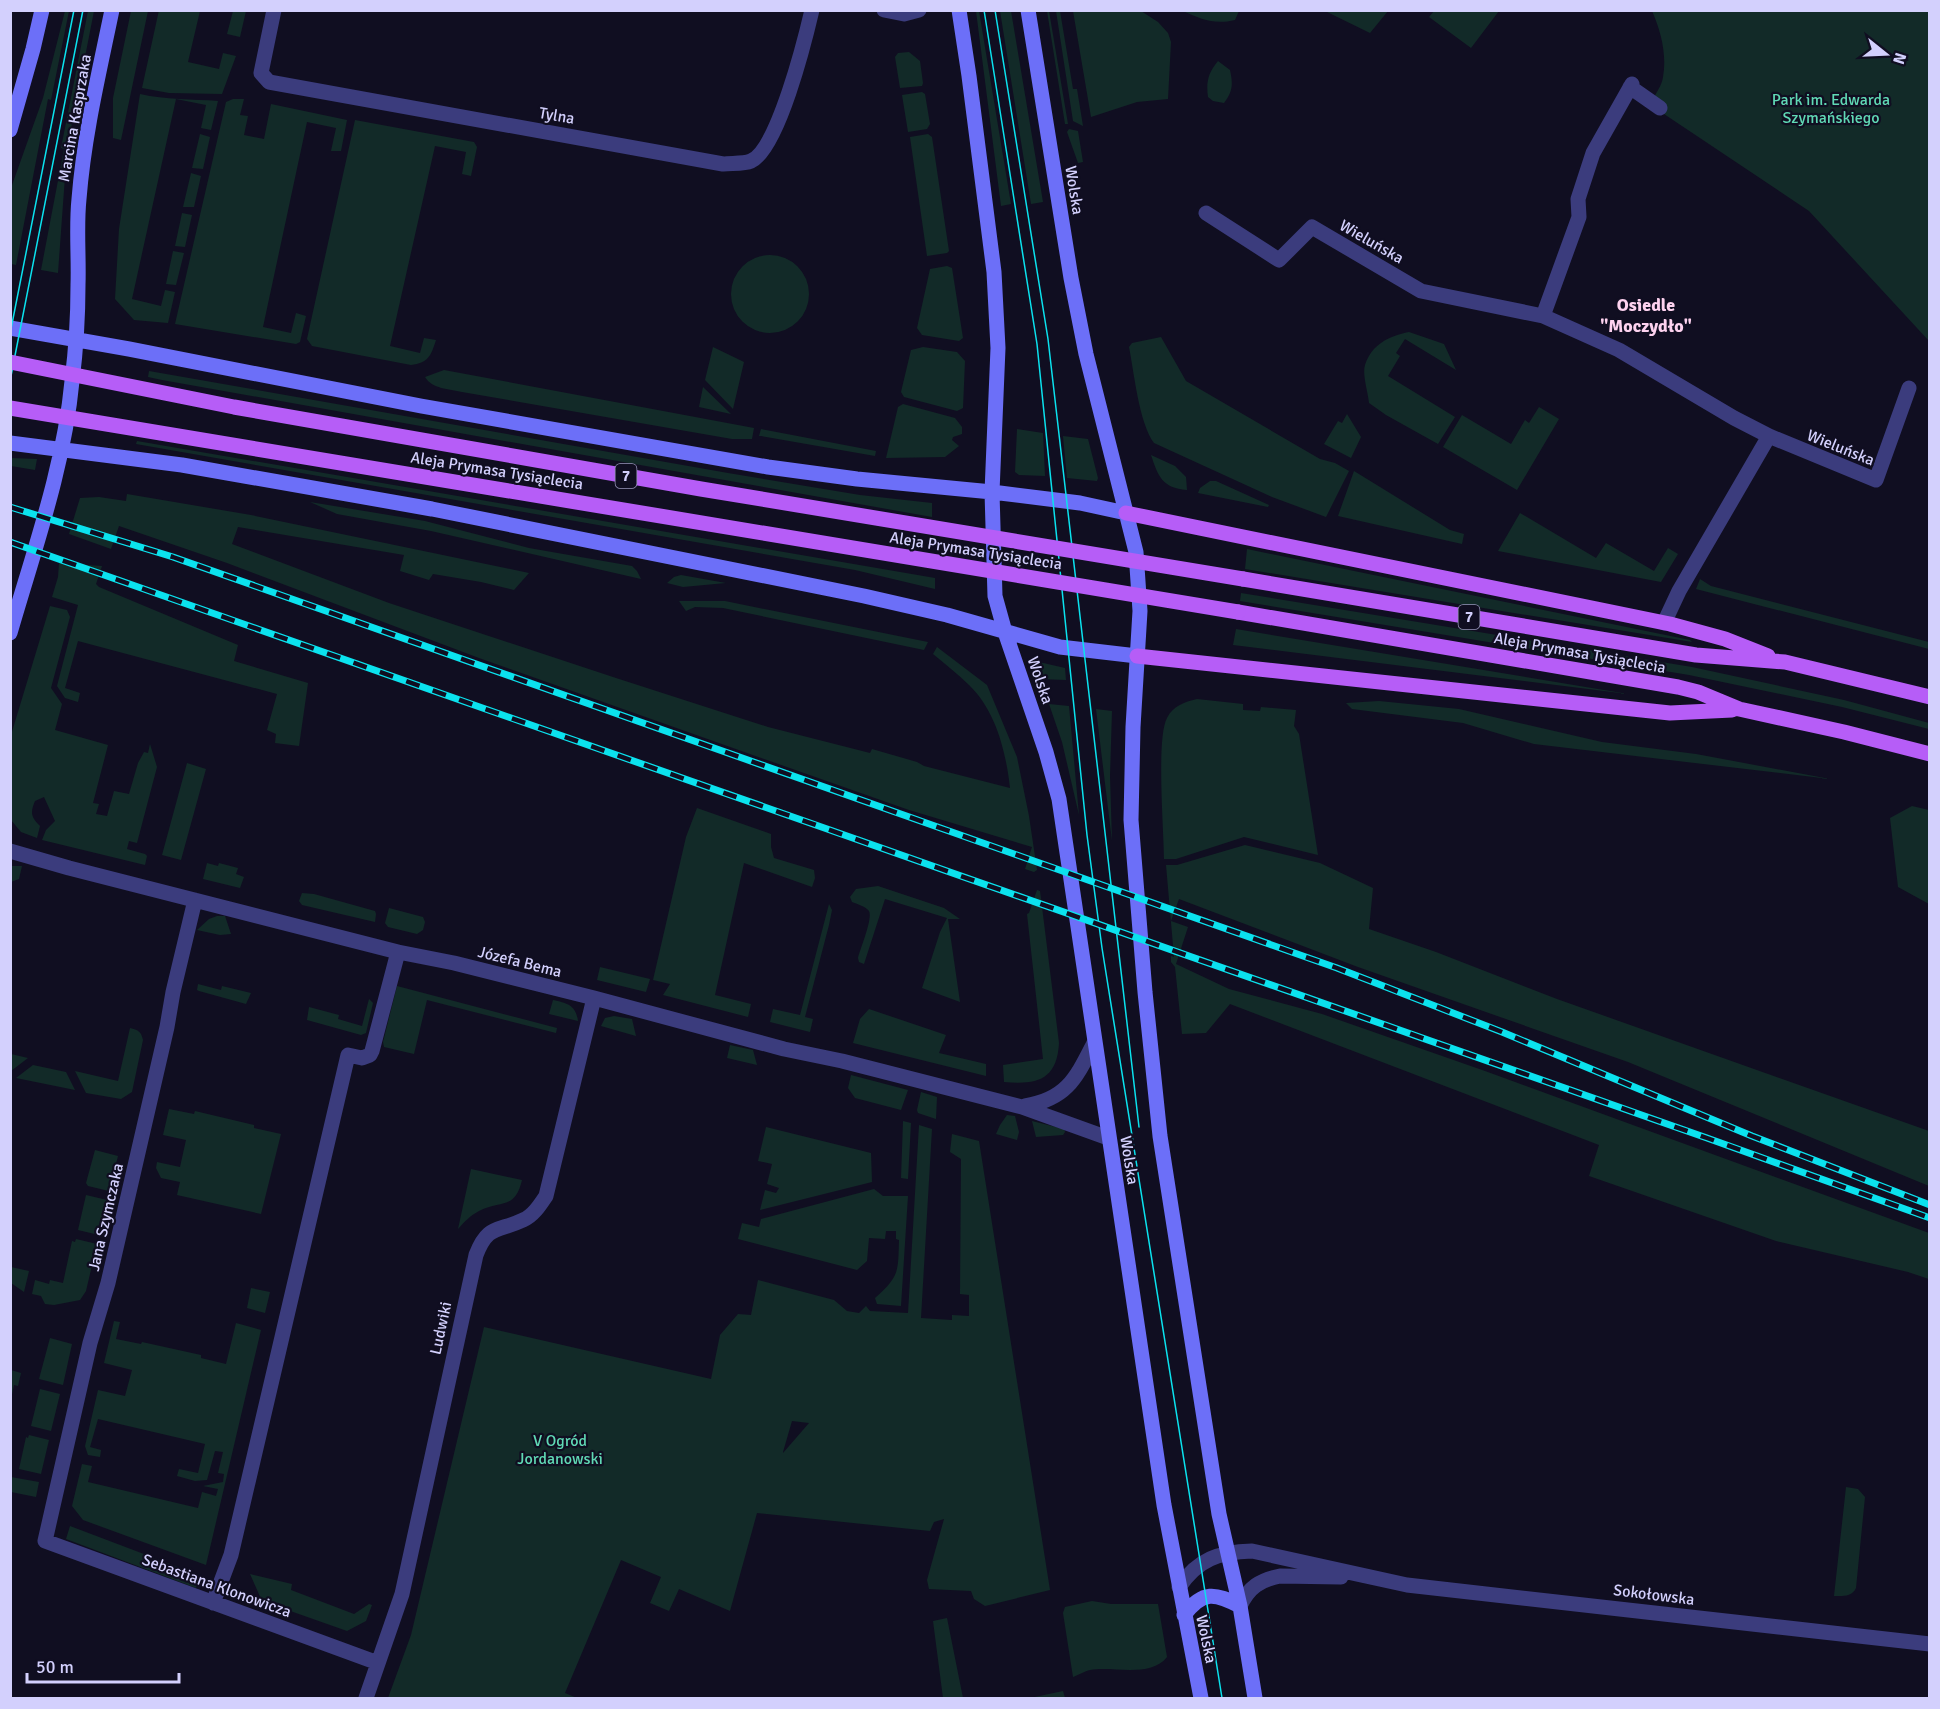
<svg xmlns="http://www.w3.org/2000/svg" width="1940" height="1709" font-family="Signika,sans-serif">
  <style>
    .green { fill: #122a28; fill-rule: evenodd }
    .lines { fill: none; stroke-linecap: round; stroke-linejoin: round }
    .street { stroke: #3b3c7d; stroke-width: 15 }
    .secondary { stroke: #6c6ff8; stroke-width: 15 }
    .primary { stroke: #b65df7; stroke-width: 15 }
    .tram { stroke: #0be2ee; stroke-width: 1.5 }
    .rail-casing { stroke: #0be2ee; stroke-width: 7 }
    .rail { stroke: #100e21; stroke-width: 4.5; stroke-dasharray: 14; stroke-linecap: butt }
    .primary-bridge { stroke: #b65df7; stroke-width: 15 }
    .labels { text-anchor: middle; stroke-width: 4.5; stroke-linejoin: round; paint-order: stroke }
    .shield { fill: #100e21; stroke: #9896bb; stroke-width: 1.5 }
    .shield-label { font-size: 15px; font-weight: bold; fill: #d3d0fd }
    .park-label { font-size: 16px; fill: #60d9b5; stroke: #100e21 }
    .street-label { font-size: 16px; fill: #d3d0fd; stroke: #100e21 }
    .neighbourhood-label { font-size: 18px; font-weight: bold; fill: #fdd2ef; stroke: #100e21 }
  </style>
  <rect width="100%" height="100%" fill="#100e21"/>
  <path class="green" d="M159,10l41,1 -12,51 31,7 4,-16 13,3 -14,38 -53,-1 -27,-5z
    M65,11h4l-18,89 -3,-1 -32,166 -5,-1v-76l32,-90z
    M88,11h6l-27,138 -9,124 -17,-3 23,-121 -3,-1z
    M131,11h17l-27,129 -8,-2v-40z
    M233,11h13l-6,26 -13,-3z
    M976,11h3l32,193 -10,2z
    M1000,11h11l32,191 -12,2z
    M1047,11h2l19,113h-3z
    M1056,11h4l13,78h4l6,37 -10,-5z
    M1073,11h68l17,11 10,11 3,9 -3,57 -31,3 -46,15z
    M1183,11h56l-4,9c-21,5 -34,-1 -52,-9z
    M1325,11h63l-18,22z
    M1434,11v-1l65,1 -28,37 -42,-31z
    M1652,11h277v330l-120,-130 -145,-97 -11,-15c3,-6 9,-14 10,-22 4,-22 -2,-46 -11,-66z
    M909,52l11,9 3,22 -1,3 -22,2 -5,-31 3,-4z
    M1218,61l12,9c3,14 3,21 -6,33l-11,-2 -5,-4c-2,-15 0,-24 10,-36z
    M922,92l3,2 5,30 -3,5 -19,3 -6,-37z
    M140,94c26,6 52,5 78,7l-7,29 -10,-2 5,-23 -30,-6 -44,200 29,7 4,-16 10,2 -7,31 -34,-3 -19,-21 4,-70z
    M233,99h11l-4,16 8,1 -4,19 20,4 7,-35 76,16 -6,31h-10l5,-23 -29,-6 -44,205 28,6 5,-20 10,3 -6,26 -4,2 -121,-20 51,-222z
    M355,120l119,22 3,5 -6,29 -9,-2 4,-22 -31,-6 -45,200 30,7 4,-15 12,2c-5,16 -8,23 -25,25l-99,-19 -5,-7z
    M1069,129l9,2 5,31 -5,1 -11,-31z
    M200,134l10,3 -7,32 -11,-1z
    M928,134l4,3 17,114 -2,2 -20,3 -17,-119z
    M191,173l10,3 -7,31h-11z
    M182,213l10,2 -7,32 -10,-1z
    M173,251l11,2 -8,32 -10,-1z
    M731 294a39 39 0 1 1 78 0a39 39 0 1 1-78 0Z
    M947,266l5,2 11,70 -4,3 -37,-6 -5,-7 13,-59z
    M1409,332l35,12 12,26 -51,-31 -9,14 4,3 -12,20 67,41 -17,27 -52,-29 -17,-12c-1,-11 -7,-29 -4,-38 7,-21 24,-29 44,-33z
    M1161,337l25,44 134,78 15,4 14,8 -23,46 -54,-20 -118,-54c-15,-20 -20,-71 -25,-96l3,-4z
    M713,347l31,15 -11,47 -28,-29z
    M923,347l34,5 8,9 -2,47 -6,3 -53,-14 -3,-5 10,-42z
    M444,370l310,58 -2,11h-20l-270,-47c-13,-3 -30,-3 -37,-15z
    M149,371l579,102 132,22 72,8v14l-770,-137 -14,-3z
    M703,387l28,27 -32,-7z
    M903,404l52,14 7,9v7l-9,3 -1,3 7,6 -14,11 -59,1 12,-51z
    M1539,407l20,12 -42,71 -74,-43 19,-32 49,29 14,-24 4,3z
    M1347,414l14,23 -10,21 -27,-14 14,-23 4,2z
    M761,429l115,22 -1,5 -114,-20h-2z
    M1017,429l26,4 2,43 -26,-1 -4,-3z
    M1063,436l25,3 10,39 -1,3 -30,-3z
    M137,441l798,137v11l-80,-19 -719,-126z
    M1151,455l24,11 11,11 1,13c-25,-2 -29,-14 -36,-35z
    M11,458l26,1 -2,11 -24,-4z
    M1354,471l96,59 14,4 -2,10 -124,-28z
    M1210,481h6l53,24 -1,2 -70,-14 2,-5z
    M127,494l124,21 278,58 -15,17 -33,-8 -48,-8 -4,6 -29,-9 4,-16 -166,-28 -6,17 157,59 227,75 152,49 102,26 2,-4 45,13 7,4 86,22c-4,-36 -14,-77 -41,-103 -11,-11 -24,-21 -36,-31l4,-7 50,38 30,72 12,59 8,54 -3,2 -9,-3 7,-22 -123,-37 -176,-62 -254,-90 -252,-95 -108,-37 -8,23 -42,-15 11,-36 19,-1 27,4z
    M310,502l115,19 104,27 103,18 5,5 4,8 -210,-48 -94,-17z
    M1520,513l76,45 10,-15 48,28 14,-23 10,6 -17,28 -163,-31z
    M1247,549l443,91 2,2 -447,-73z
    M59,563l43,3 -6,18 3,3 139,58 -4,16 74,22 -9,63 -24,-3 1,-9 -9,-4 10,-36 -199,-53 -13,47 15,5 -2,9 -13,-4 -8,-12 21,-81 -26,-8 6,-20z
    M681,575l45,8 -43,4 -16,-4 7,-6z
    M1700,579l11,7 218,56v7l-233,-60z
    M1241,593l451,74 152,33 85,23v6l-87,-22 -153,-32 -449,-74z
    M679,601h46l203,41 -4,8 -201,-42 -28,-1 -9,4z
    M50,606l17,4 3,7 -19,71 11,16 -7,26 53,15 -15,58 6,1 -3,10 11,2 7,-25 15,3 9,-31 6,-11 4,1 2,-9 7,23 -20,76 -8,-2 -2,8 18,5 2,2 -2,9 -103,-25 4,-10 9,-9 -11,-24 -9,4c-5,12 -4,16 5,25l-3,12 -16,-6 -10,-12v-85z
    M1236,629l392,65 -395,-49z
    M1039,662l26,6 1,12 -26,-1 -4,-13 1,-3z
    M1197,699l46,5v6l17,1 1,-4 35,3 -2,16 5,8 19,121 -74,-18 -68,22h-12c0,-27 -8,-121 3,-141 6,-12 17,-16 30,-19z
    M1379,701l80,8 143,33 94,12 134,25 -296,-35 -71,-21 -111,-14 -6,-6z
    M1049,704l20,2 10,109 -17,-73z
    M1096,709l16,2 -2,65 2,65z
    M187,763l19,6 -25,91 -19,-5z
    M1912,806l17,4v94l-31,-17 -8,-69z
    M697,808l74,26v13l3,11 40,12 1,8 -3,9 -68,-24 -29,132 36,9 -3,13 -85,-22 7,-11 -17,-4 33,-143z
    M1245,845l75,18 53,25 -4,41 67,23 121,47 372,132v55l-301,-124 -270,-95 -179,-68 -8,22 17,6 -12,37 53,25 93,25 163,57 444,162v46l-21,-7 -132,-31 -187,-65 10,-31 -369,-141 -24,29 -24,1 -7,-67 -4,-5v-6l3,1 -8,-92h11z
    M207,863l11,3 1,-3 19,5 -2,6 8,3 -4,11 -37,-9z
    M11,866h11l-3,13 -8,3z
    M878,886l66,22 16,11h-12l12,83 -38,-14 18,-56 7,-14 -62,-19 -21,65 -5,-2 -1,-4c2,-9 15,-39 11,-47 -4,-5 -12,-7 -17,-9l-2,-5 6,-8z
    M1037,890l3,1 19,152c-2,37 -22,42 -55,39l-1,-17 40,-6 -16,-145 2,-1z
    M302,893l12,1 61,17 1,3 -1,8 -73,-17 -3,-4z
    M829,904l3,6 -3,15 -24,92 8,2 -3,13 -40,-10 3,-13 27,6z
    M389,908l34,9 2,5 -2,8 -6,4 -29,-7 -3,-4z
    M217,916h8l6,18 -11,1 -23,-5 12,-11z
    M600,967l50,12 -4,13 -49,-12z
    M198,984l23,6 1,-4 29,7 -5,11 -47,-13 -2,-1z
    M397,986l160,42 -1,5 -129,-33 -13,54 -30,-7 -1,-5z
    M369,999l4,4 -7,30 -5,2 -54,-15 2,-13 30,8 -1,4 24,7z
    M553,1000c14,3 23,5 25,21l-29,-7z
    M869,1009l77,26 -7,18 47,11v12l-133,-33 7,-24z
    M614,1016l18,3 4,17 -35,-10 4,-8z
    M130,1028c8,2 11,3 13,12l-11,52 -11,7 -35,-6 -11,-22 43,10z
    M730,1045l23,5 4,15 -30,-7z
    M11,1054l17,4 -17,13z
    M33,1065l33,7 9,18 -59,-12z
    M851,1075l57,15 -7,20 -46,-12 -7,-10z
    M921,1092l16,5 -1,22 -18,-6 -1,-3z
    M169,1109l25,5 1,-3 59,14v3l27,6 -20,80 -84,-19 3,-13 -19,-4 -5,-10 1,-6 23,5 6,-27 -23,-5z
    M1007,1115l8,1 4,16 -2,8 -21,-6 4,-9z
    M903,1121l8,2 -3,56 -7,-1z
    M1032,1121l32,8 1,3 -2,3 -27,2z
    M919,1125l13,4 -11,189 31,2v-5l17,1v-21l-9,-1 1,-135 -11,-7 2,-18 27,7 71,449 -65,16 -11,-7 -3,-8 -42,-2 -2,-9 17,-61 -10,3 -4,9 -173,-18 -27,98 -51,-22 -10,22 -19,-8 11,-26 -40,-17 -56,133 12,5h-189l23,-63 73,-308 227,52 9,-44 18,-21 13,1 7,-35 76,20 13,11 12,2 7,-7 4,5 38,2zM792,1421l17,2 -26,30v-1z
    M766,1127l105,26 1,29 -112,28 5,-20 11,3 3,-5 -12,-4 5,-20 -14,-3z
    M95,1150l23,6 -9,35 -21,-5 -2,-3z
    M471,1169l51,11c-7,30 -21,20 -43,31 -8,4 -15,11 -21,18z
    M874,1189l9,7h25l-7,110 -24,-2 -2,-6c25,-22 23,-27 24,-58l-3,-1v-8h-10l-1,8 -16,-1 -2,23 -10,9 -119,-31 4,-16 17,4 2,-8z
    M86,1195l21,5 -8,35 -21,-5z
    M76,1239l21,5 -11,47 -6,9 -26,5 -9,-1 -4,-8 -9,-2 3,-14 14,4 1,-4 13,3 9,-42 3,1z
    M11,1267l18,4 -5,21 -13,-9z
    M251,1288l19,4 -5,21 -18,-5z
    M114,1321l6,1 -4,17 25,5 1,-2 59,13v3l25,6 10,-41 25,7 -55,235 -123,-45 -11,-14 10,-42 10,2 -4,16 110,26 4,-16 14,4 2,-7 -15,-3 20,-4 1,-8 -6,-1 5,-21 -8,-1 -8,29 -12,1 -18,-5 2,-7 19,4 7,-29 -107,-25 -8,28 11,3 -1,7 -12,-2 -3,-9 13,-56 27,6 7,-26 -28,-7z
    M50,1338l22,6 -9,41 -24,-6z
    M11,1370l10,3 -3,13 -4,-1 -3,14z
    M40,1389l20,5 -9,37 -20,-5z
    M29,1435l20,5 -8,34 -22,-5 7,-32 2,1z
    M11,1477l28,5 -3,15 -25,-5z
    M1846,1487l12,2 7,8 -9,91c-4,9 -13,8 -22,8z
    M70,1526l124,47 4,9 -2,6 -130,-49z
    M250,1574l42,10 -1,6 63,24 15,-10 3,1 -6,16 -19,10 -85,-30z
    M1092,1601l19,3h47l9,53c-16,21 -53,9 -77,13 -5,1 -12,5 -17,7l-10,-64 2,-6z
    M947,1618l16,80h-20l-10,-77z
    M1063,1691l2,7h-35z"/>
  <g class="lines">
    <path class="street" d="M274,10l-13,63 8,9 454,82c9,-1 21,0 28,-3 27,-12 54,-121 61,-151
      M884,10l20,4 15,-4
      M1630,87l30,21
      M1206,213l73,47 33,-33 109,64 122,25 36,-99 -1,-18 15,-46 39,-69
      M1543,316l76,34 115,68 35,18 107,44 33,-92
      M1664,623l15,-32 90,-155
      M10,851l59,17 329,84 56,11 140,35 190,51 58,12 180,46 86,31
      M195,900l-22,92 -6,35 -59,256 -18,60 -45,198 333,122
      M1025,1106c42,-7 51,-28 69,-63
      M1179,1587c19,-28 40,-35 73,-36l155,34 523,59
      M213,1603l18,-48 117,-500 14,3 8,-3 2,-4 26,-99
      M1240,1606c9,-19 20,-26 40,-30l61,1
      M366,1698l36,-104 74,-339c12,-31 22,-23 47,-35 10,-4 17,-15 23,-24l48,-198"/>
    <path class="secondary" d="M959,10l10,66 25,196 4,76 -6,144 3,104 10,36 41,120 13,47 105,706 37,193
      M1028,10l43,268 15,76 50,198 4,59 -7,116 -2,93 14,172 15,144 59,378 21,92 15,92
      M10,130l23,-81 9,-39
      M10,328l119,21 292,57 347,61 89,12 135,13 88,11 46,10
      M10,443l172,22 250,44 432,87 83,19 113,32 77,9
      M10,633c24,-83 54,-166 62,-252 4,-32 6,-64 6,-96 1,-28 -2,-58 1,-86 5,-64 20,-126 33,-189
      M1184,1615c19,-25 31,-22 56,-9"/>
    <path class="primary" d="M1126,513l544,111 55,15 43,17
      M1243,579l453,76 89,7 145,35
      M1238,612l440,75 20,5 41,17 105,23 86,22
      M1137,656l533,57 62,-3"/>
    <path class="tram" d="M984,10l53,334 50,491 15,113 120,750
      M995,10l53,329 91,788
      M10,334l64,-324
      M10,381l73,-371"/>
    <g class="rail-casing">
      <path id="rail" d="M10,507l163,50 1164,411 165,64 250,104 178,69
        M10,542l1697,596 223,80"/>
    </g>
    <use href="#rail" class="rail"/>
    <path class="primary-bridge" d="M10,362l224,45 467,82 542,90
      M10,408l1228,204"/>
  </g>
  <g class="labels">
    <g class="shield">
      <rect x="615.5" y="464" width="21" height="24" rx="4.5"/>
      <rect x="1458.5" y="605" width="21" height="24" rx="4.5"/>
    </g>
    <g class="shield-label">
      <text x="626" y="481">7</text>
      <text x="1469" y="622">7</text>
    </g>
    <g class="park-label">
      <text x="1831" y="105">Park im. Edwarda<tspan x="1831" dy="18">Szymańskiego</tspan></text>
      <text x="560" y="1446">V Ogród<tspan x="560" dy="18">Jordanowski</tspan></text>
    </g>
    <g class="street-label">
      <text transform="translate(557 115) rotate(10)" y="6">Tylna</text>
      <text transform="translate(74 118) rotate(-80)" y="6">Marcina Kasprzaka</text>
      <text transform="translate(1075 190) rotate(81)" y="6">Wolska</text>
      <text transform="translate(1372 241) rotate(30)" y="6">Wieluńska</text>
      <text transform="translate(1841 447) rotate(22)" y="6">Wieluńska</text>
      <text transform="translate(497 470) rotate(9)" y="6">Aleja Prymasa Tysiąclecia</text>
      <text transform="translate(976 550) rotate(9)" y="6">Aleja Prymasa Tysiąclecia</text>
      <text transform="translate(1580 652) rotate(10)" y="6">Aleja Prymasa Tysiąclecia</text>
      <text transform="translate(1041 680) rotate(71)" y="6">Wolska</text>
      <text transform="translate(520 961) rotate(14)" y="6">Józefa Bema</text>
      <text transform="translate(1130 1160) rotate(81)" y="6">Wolska</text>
      <text transform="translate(105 1217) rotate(-77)" y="6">Jana Szymczaka</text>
      <text transform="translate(440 1328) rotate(-78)" y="6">Ludwiki</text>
      <text transform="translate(217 1585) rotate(20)" y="6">Sebastiana Klonowicza</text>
      <text transform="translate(1654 1594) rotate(7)" y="6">Sokołowska</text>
      <text transform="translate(1207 1639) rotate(78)" y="6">Wolska</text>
    </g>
    <g class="neighbourhood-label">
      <text x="1646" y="311">Osiedle<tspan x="1646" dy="21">"Moczydło"</tspan></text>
    </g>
  </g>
  <rect width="1940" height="1709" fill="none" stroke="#d3d0fd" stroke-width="24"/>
  <g transform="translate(1886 54) rotate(108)" stroke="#100e21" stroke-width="4.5" paint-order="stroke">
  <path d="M0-4.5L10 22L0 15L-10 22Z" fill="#d3d0fd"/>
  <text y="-9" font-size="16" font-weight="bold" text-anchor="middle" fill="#d3d0fd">N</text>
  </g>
  <path d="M27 1673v9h152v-9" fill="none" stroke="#d3d0fd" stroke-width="3"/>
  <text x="36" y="1673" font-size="18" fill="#d3d0fd" stroke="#100e21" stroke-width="4.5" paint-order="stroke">50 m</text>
</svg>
